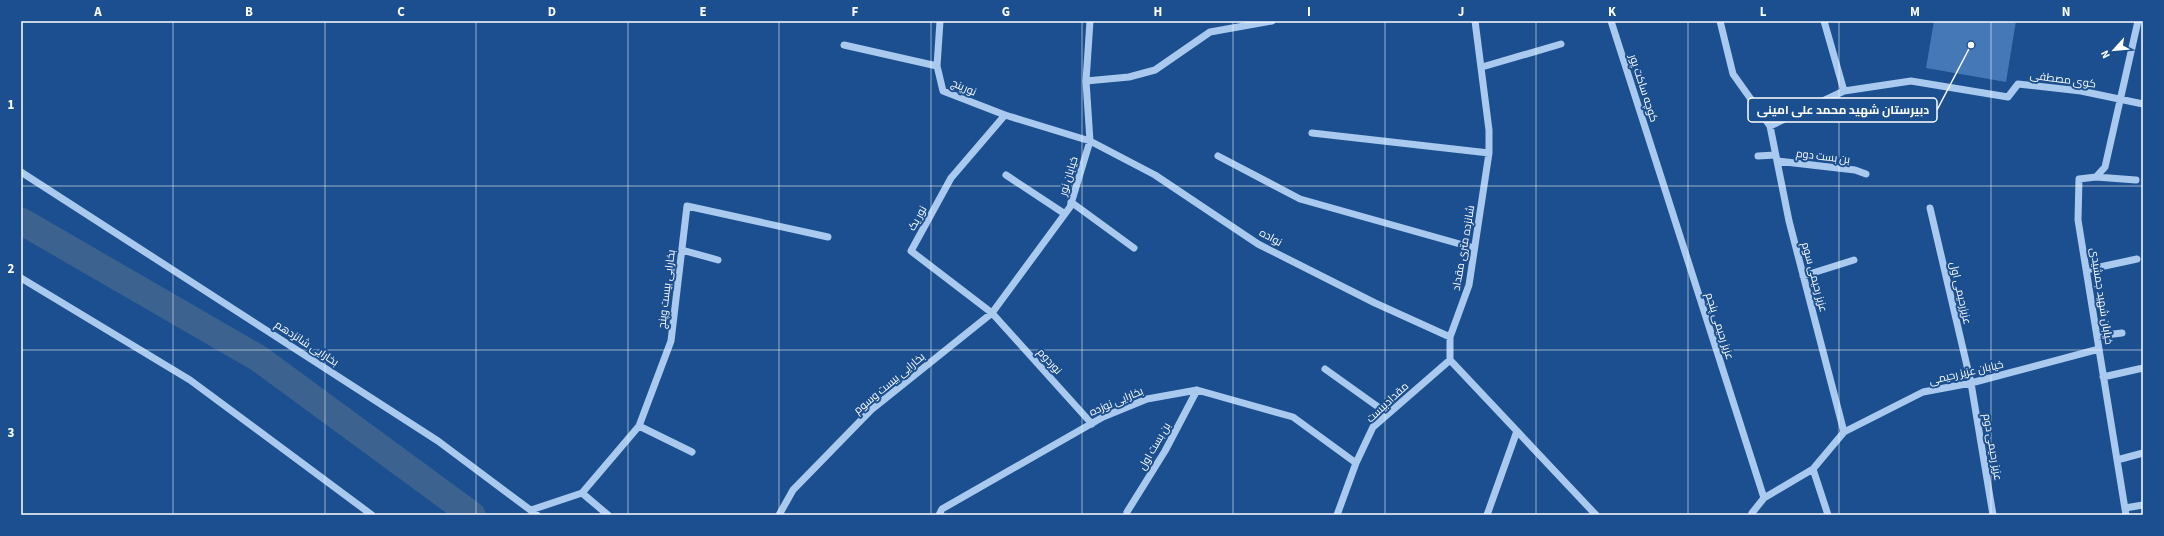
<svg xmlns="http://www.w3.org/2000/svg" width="2164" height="536" font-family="'Source Sans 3',Cairo,sans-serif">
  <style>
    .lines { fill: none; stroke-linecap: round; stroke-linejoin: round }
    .river { stroke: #3c6290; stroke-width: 27 }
    .building { fill: #4478b7 }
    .minor { stroke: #a9c9ee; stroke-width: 7 }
    .grid { fill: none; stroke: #fff; stroke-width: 1; stroke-opacity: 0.55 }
    .labels { text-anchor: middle; stroke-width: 4; stroke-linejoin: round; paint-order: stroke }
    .street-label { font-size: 11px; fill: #fff; stroke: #1b4f8f }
    .leader { fill: none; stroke: #fff; stroke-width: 1.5 }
    .callout-dot { fill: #fff; stroke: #1b4f8f; stroke-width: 1.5 }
    .callout { fill: #1b4f8f; stroke: #fff; stroke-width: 1.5 }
    .callout-label { font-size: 12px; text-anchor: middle; font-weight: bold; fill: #fff }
    .neatline { fill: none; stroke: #fff; stroke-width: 1.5 }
    .grid-label { font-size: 13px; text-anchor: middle; font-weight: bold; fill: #fff }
  </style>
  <rect width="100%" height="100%" fill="#1b4f8f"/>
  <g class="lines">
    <path class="river" d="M21,221l237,137 214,157"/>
  </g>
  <path class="building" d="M1934,21h82l-10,61 -80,-14z"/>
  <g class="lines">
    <path class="minor" d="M1475,21l14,109v23l-20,132 -19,52v23l146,155
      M1611,21l153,477
      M1720,21l13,53 37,52 19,95 55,211
      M1824,21l20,70 67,-10 97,16 10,-13 63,7 62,13
      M844,45l93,21 6,25 62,24 85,26 65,34 103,69 117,59 75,34
      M937,66l3,-45
      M1482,67l79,-23
      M1086,81l43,-4 26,-7 55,-38 62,-11
      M1005,115l-54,63 -40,73 81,62 100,111
      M1770,126l74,-35
      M1312,133l177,20
      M1218,156l82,43 174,49
      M1758,156l17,-1
      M1777,161l78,9 11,4
      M21,172l417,269 99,74
      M1006,175l59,39
      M2096,177l40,3
      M1071,202l63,46
      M1930,208l41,175 22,132
      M682,250l36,10
      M2086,270l51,-11
      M1803,276l51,-16
      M21,278l169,102 182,135
      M2097,336l25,-3
      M1325,369l63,45
      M2103,377l40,-9
      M639,426l53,26
      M2117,460l26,-7
      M1813,469l15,46
      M582,493l57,-67 32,-85 16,-135 141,31
      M582,493l26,22
      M2125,508l18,-3
      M531,510l51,-17
      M1127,512l38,-61 32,-61
      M1752,513l12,-15 49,-29 31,-37 79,-40 48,-9 128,-34
      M779,515l14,-25 78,-80 121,-97 78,-106 20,-66 -4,-60 4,-60
      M939,515l3,-6 161,-92 44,-18 50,-9 96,27 63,46
      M1337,515l19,-52 17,-36 77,-67
      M1487,515l30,-84
      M2126,515l-48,-295 1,-41 17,-2 9,-10 33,-146"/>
  </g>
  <path class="grid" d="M173,21v494M325,21v494M476,21v494M628,21v494M779,21v494M931,21v494M1082,21v494M1233,21v494M1385,21v494M1536,21v494M1688,21v494M1839,21v494M1991,21v494M21,186h2122M21,350h2122"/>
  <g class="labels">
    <g class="street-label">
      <text transform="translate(2063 79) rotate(8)" y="4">کوی مصطفی</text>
      <text transform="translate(964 87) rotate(23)" y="4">نورپنج</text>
      <text transform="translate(1644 88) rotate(72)" y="4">کوچه ساکت پور</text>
      <text transform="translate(1823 156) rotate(7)" y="4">بن بست دوم</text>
      <text transform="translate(1068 176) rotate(-73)" y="4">خیابان نور</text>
      <text transform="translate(917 218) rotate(-61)" y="4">نور یک</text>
      <text transform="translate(1271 237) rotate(29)" y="4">نواده</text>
      <text transform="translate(1463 248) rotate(-80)" y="4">شانزده متری مقداد</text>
      <text transform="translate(1815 277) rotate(75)" y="4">عزیز رحیمی سوم</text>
      <text transform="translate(666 289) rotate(-83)" y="4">بخارایی بیست وپنج</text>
      <text transform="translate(1961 293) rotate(77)" y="4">عزیزرحیمی اول</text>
      <text transform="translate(2102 296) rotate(81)" y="4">خیابان شهید جمشیدی</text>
      <text transform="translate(1720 326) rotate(72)" y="4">عزیز رحیمی پنجم</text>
      <text transform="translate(307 343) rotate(33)" y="4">بخارایی شانزدهم</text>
      <text transform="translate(1050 361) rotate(48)" y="4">نوردوم</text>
      <text transform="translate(1966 372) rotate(-13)" y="4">خیابان عزیز رحیمی</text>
      <text transform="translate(889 383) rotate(-40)" y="4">بخارایی بیست وسوم</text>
      <text transform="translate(1116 401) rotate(-23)" y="4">بخارایی نوزده</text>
      <text transform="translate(1387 402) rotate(-43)" y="4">مقدادبیست</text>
      <text transform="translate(1154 446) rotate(-60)" y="4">بن بست اول</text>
      <text transform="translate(1993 447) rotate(80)" y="4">عزیز رحیمی دوم</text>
    </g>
  </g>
  <path class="leader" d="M1971 45L1937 110"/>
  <circle class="callout-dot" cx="1971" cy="45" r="4"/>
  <rect class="callout" x="1748" y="98" width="189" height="24" rx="4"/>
  <g class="callout-label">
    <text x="1843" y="114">دبیرستان شهید محمد علی امینی</text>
  </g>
  <rect width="2164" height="536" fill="none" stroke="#1b4f8f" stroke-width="44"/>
  <g transform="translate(2114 50) rotate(243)" stroke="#1b4f8f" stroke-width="3" paint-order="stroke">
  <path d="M0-3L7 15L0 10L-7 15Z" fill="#ffffff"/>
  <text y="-6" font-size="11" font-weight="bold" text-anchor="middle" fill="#ffffff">N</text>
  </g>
  <rect x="22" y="22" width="2120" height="492" class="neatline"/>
  <g class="grid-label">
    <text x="98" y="16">A</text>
    <text x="249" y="16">B</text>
    <text x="401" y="16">C</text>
    <text x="552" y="16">D</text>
    <text x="703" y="16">E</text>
    <text x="855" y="16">F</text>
    <text x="1006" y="16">G</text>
    <text x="1158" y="16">H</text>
    <text x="1309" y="16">I</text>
    <text x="1461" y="16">J</text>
    <text x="1612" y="16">K</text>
    <text x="1763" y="16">L</text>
    <text x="1915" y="16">M</text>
    <text x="2066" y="16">N</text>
    <text x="11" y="109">1</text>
    <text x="11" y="273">2</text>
    <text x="11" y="437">3</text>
  </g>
</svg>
